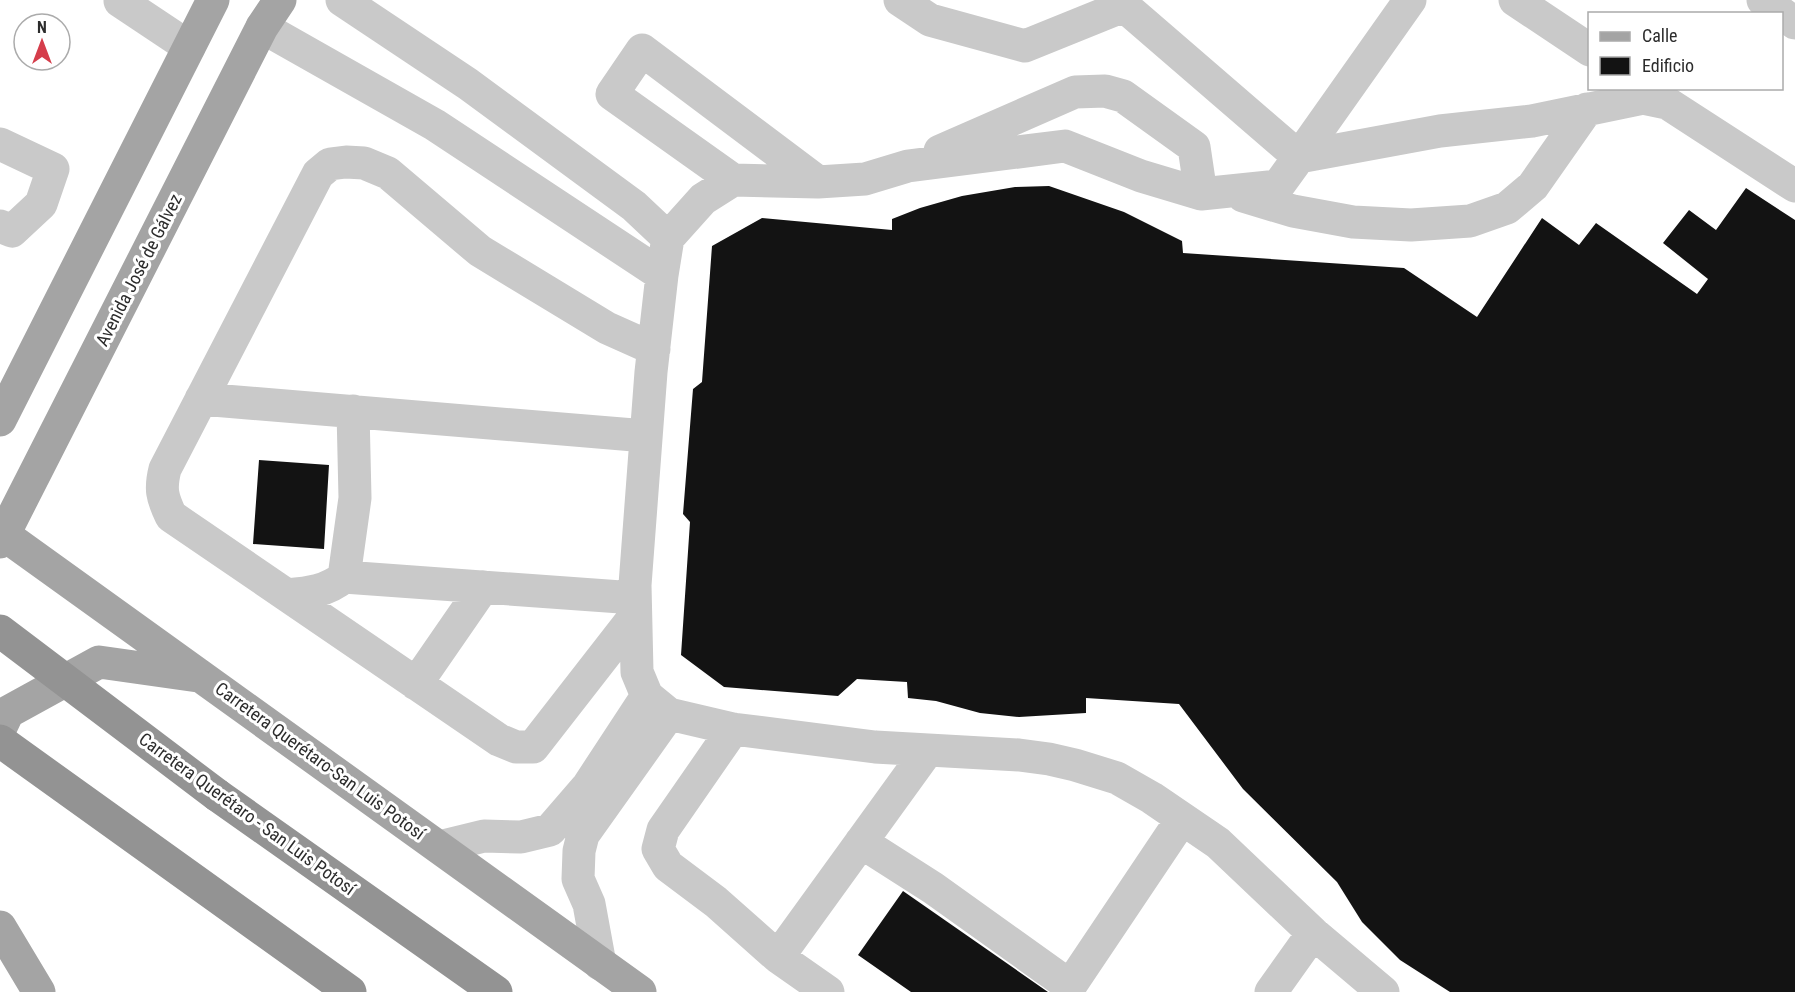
<svg xmlns="http://www.w3.org/2000/svg" width="1795" height="992" font-family="'Roboto Condensed',sans-serif">
  <style>
    .building { fill: #131313 }
    .lines { fill: none; stroke-linecap: round; stroke-linejoin: round }
    .minor { stroke: #c9c9c9; stroke-width: 33 }
    .major { stroke: #a4a4a4; stroke-width: 33 }
    .highway { stroke: #939393; stroke-width: 33 }
    .highway-bridge { stroke: #939393; stroke-width: 33 }
    .labels { text-anchor: middle; stroke-width: 6; stroke-linejoin: round; paint-order: stroke }
    .street-label { font-size: 18px; fill: #2c2c2c; stroke: #fff }
  </style>
  <rect width="100%" height="100%" fill="#fff"/>
  <path class="building" d="M1049,186l75,26 58,29 1,12 221,15 73,49 65,-99 37,27 17,-22 101,71 11,-15 -45,-36 26,-33 27,20 30,-42 49,32v772h-345l-50,-32 -38,-38 -25,-40 -94,-93 -64,-85 -93,-6v15l-67,4 -39,-4 -44,-12 -28,-3 -1,-16 -50,-3 -19,17 -114,-9 -43,-32 9,-133 -7,-8 10,-125 9,-7 10,-136 50,-28 130,12v-11l28,-11 42,-12 53,-9z
    M259,460l70,5 -5,84 -71,-5z
    M903,891l145,101h-137l-53,-37z"/>
  <g class="lines">
    <path class="minor" d="M342,0l126,84 166,122 34,32
      M900,0l30,20 95,26 99,-40 2,-6
      M1515,0l75,50
      M1763,0l32,23
      M120,1l69,46
      M1124,6l175,151 111,-157
      M262,27l173,98 227,150
      M0,144l53,25 -12,35 -29,27 -12,-5
      M940,151l135,-59 30,-1 18,5 71,51 7,47
      M733,180l-121,-86 30,-44 176,132
      M1243,196l50,15 60,11 58,3 59,-4 37,-13 26,-22 54,-77
      M201,399l445,37
      M344,577l291,21
      M287,595c22,-2 40,-4 57,-18l11,-79 -2,-87
      M635,616l-102,131h-17l-17,-7 -328,-224c-9,-19 -11,-27 -6,-47l153,-295 12,-10 16,-2 18,1 24,10 92,78 127,77 47,21
      M416,684l67,-97
      M733,729l-70,101 -5,19 10,17 48,36 62,55 50,35
      M861,842l72,46 137,98
      M439,847l45,-11 37,1 29,-7 38,-44 59,-90
      M778,957l149,-206
      M600,964l-11,-60 -11,-25 1,-28 4,-16 86,-121
      M1066,992l116,-173
      M1271,992l42,-59
      M1383,992l-70,-59 -95,-90 -66,-45 -35,-20 -42,-13 -26,-6 -30,-4 -144,-8 -142,-18 -64,-15 -22,-18 -10,-24 -2,-87 16,-213 11,-97 6,-37 35,-39 30,-19 85,2 47,-3 43,-13 157,-20 76,30 60,18 77,-8 21,-29 141,-26 92,-10 111,-23 24,5 128,83"/>
    <path class="major" d="M0,420l213,-420
      M0,532l640,460
      M0,542l262,-515 18,-27
      M0,729l8,-17 91,-50 99,14
      M0,927l39,65"/>
    <path class="highway" d="M0,741l350,251
      M217,795l279,197"/>
    <path class="highway-bridge" d="M0,631l217,164"/>
  </g>
  <g class="labels">
    <g class="street-label">
      <text transform="translate(139 270) rotate(-63)" y="6">Avenida José de Gálvez</text>
      <text transform="translate(320 761) rotate(36)" y="6">Carretera Querétaro-San Luis Potosí</text>
      <text transform="translate(247 814) rotate(36)" y="6">Carretera Querétaro - San Luis Potosí</text>
    </g>
  </g>
  <rect x="1588" y="12" width="195" height="78" fill="#ffffff" stroke="#ababab" stroke-width="1.5"/>
  <rect x="1600" y="32" width="30" height="9" fill="#a4a4a4" stroke="#ababab" stroke-width="1.5"/>
  <text x="1642" y="42" font-size="18" fill="#2c2c2c">Calle</text>
  <rect x="1600" y="57" width="30" height="18" fill="#131313" stroke="#ababab" stroke-width="1.5"/>
  <text x="1642" y="72" font-size="18" fill="#2c2c2c">Edificio</text>
  <g transform="translate(42 42)"><circle r="28" fill="#ffffff" stroke="#ababab" stroke-width="1.5"/>
  <path d="M0-4.5L10 22L0 15L-10 22Z" fill="#d53d4b"/>
  <text y="-9" font-size="16" font-weight="bold" text-anchor="middle" fill="#2c2c2c">N</text>
  </g>
</svg>
